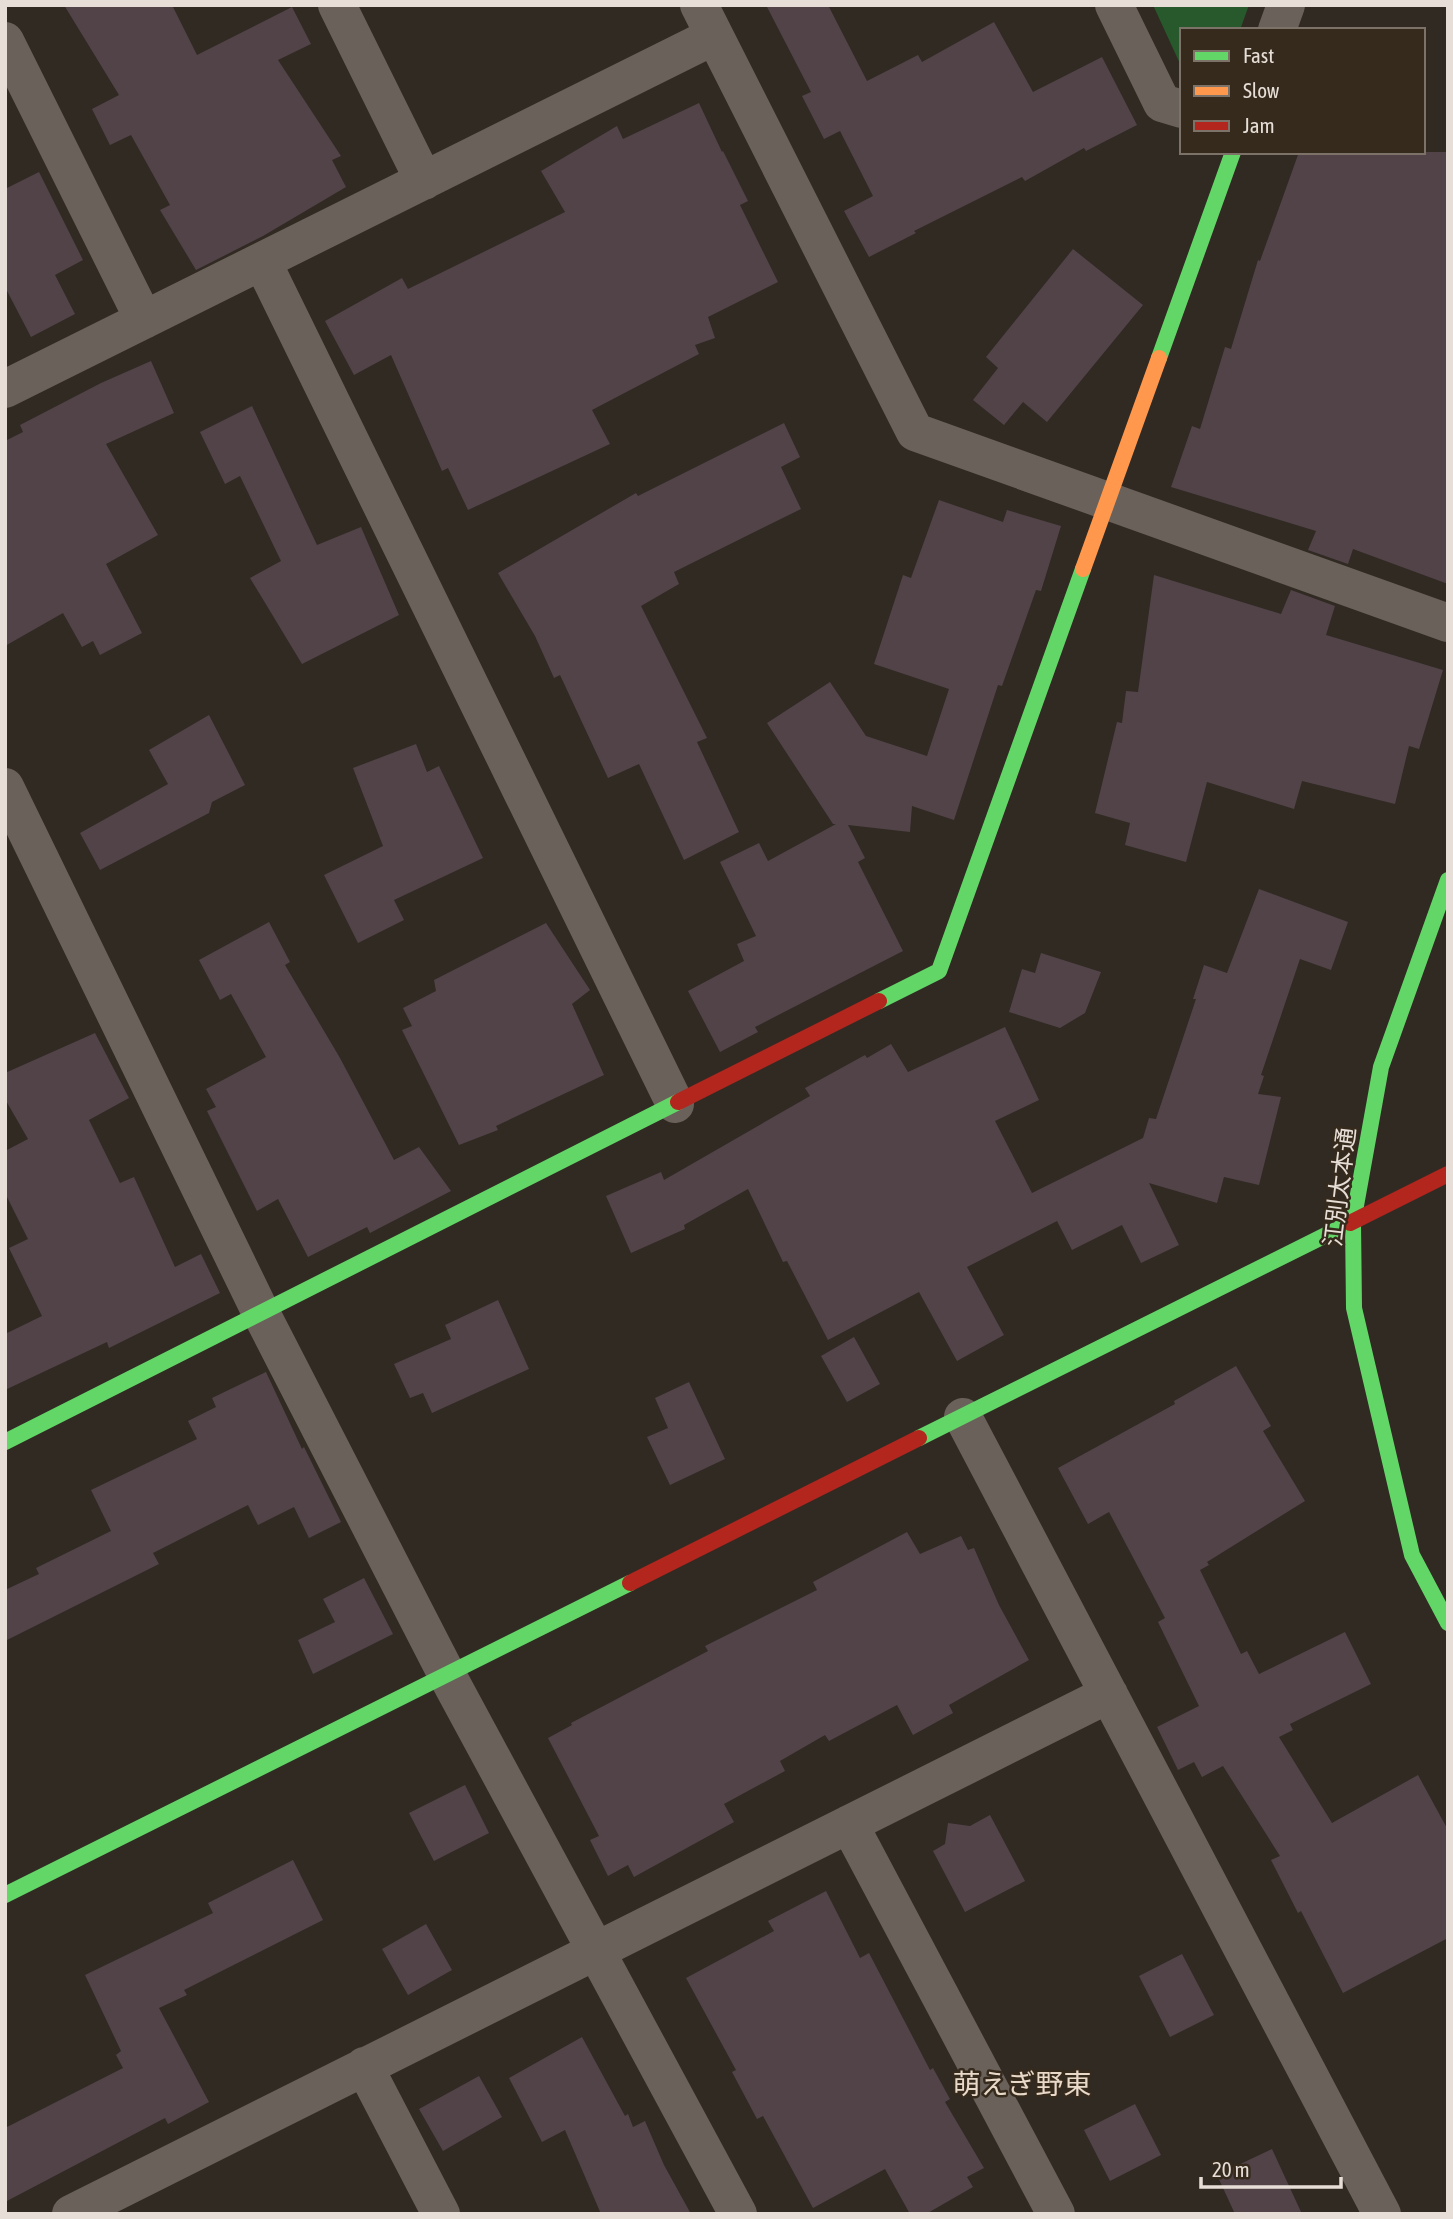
<svg xmlns="http://www.w3.org/2000/svg" width="1453" height="2219" font-family="'Asap Condensed','Noto Sans JP',sans-serif">
  <style>
    .green { fill: #27592d }
    .building { fill: #524348 }
    .lines { fill: none; stroke-linecap: round; stroke-linejoin: round }
    .street { stroke: #6a615a; stroke-width: 38 }
    .fast { stroke: #63d668; stroke-width: 16 }
    .slow { stroke: #ff974d; stroke-width: 16 }
    .jam { stroke: #b3261e; stroke-width: 16 }
    .labels { text-anchor: middle; stroke-width: 5; stroke-linejoin: round; paint-order: stroke }
    .street-label { font-size: 24px; fill: #e7dfd7; stroke: #362a1d }
    .quarter-label { font-size: 28px; fill: #e9d9c9; stroke: #362a1d }
  </style>
  <rect width="100%" height="100%" fill="#302a23"/>
  <path class="green" d="M1153,5h96l-9,25h-58v38z"/>
  <path class="building" d="M64,5h108l25,50 95,-48 19,37 -33,16 63,96 -9,4 14,27 -83,49 -67,34 -36,-60 10,-5 -39,-70 -21,10 -18,-36 27,-14z
    M766,5h62l39,76 51,-26 4,7 72,-40 39,70 69,-35 35,68 -51,26 -2,-3 -59,33 -3,-4 -108,54 2,2 -47,24 -25,-46 29,-15 -33,-65 -16,8 -22,-43 9,-4z
    M699,103l23,49 1,-1 25,50 -8,4 38,77 -70,35 7,21 -20,7 4,9 -107,56 18,34 -142,66 -20,-42 -6,3 -51,-116 -37,20 -29,-54 77,-43 6,11 157,-77 -24,-41 76,-45 6,13z
    M1299,152h149v432l-95,-35 -5,15 -40,-14 8,-19 -145,-44 21,-61 8,3 25,-82 6,2 27,-89 2,1z
    M39,172l44,88 -28,15 20,39 -44,23 -26,-50v-98z
    M1073,249l70,56 -96,117 -24,-20 -19,23 -31,-25 25,-32 -12,-11z
    M151,361l23,52 -68,31 52,91 -52,29 36,69 -42,22 -7,-14 -11,6 -19,-34 -58,33v-205l18,-9 -3,-7 81,-42z
    M252,406l65,139 44,-18 38,88 -97,49 -52,-86 31,-17 -41,-85 -15,8 -25,-52z
    M784,423l16,34 -19,10 20,42 -127,63 5,12 -38,22 66,132 -10,4 42,90 -55,28 -45,-96 -31,14 -48,-103 -6,3 -19,-42 -37,-63 138,-80 2,3z
    M939,500l64,22 4,-12 54,16 -20,65 -5,-1 -34,96 -4,-1 -44,135 -42,-14 -2,26 -62,-7 17,33 -7,4 45,89 -148,76 3,5 -38,20 -32,-61 56,-30 -7,-17 19,-8 -36,-74 39,-19 9,18 68,-37h-3l-66,-101 63,-41 36,54 61,20 22,-67 -75,-25 29,-89 8,3z
    M1154,575l127,39 10,-24 44,16 -9,29 117,35 -24,79 -10,-3 -14,58 -93,-23 -8,28 -87,-27 -21,80 -61,-17 5,-22 -35,-10 22,-91 5,1 4,-32 12,1z
    M209,715l36,70 -33,17 -3,11 -109,57 -20,-37 88,-49 -19,-34z
    M416,744l11,28 12,-6 44,92 -89,42 10,20 -46,23 -34,-68 59,-29 -30,-78z
    M1259,889l89,33 -17,48 -31,-11 -39,116 3,1 -6,18 23,3 -22,88 -35,-8 -7,26 -68,-20 30,62 -38,18 -19,-38 -50,25 -15,-29 -90,46 37,68 -47,26 -38,-69 -91,48 -41,-79 -4,1 -35,-73 -64,36 1,4 -54,24 -25,-57 55,-24 3,8 146,-84 -5,-8 60,-33 2,3 24,-14 17,28 97,-45 34,73 -44,21 37,72 111,-55 6,-20 7,1 40,-120h-3l11,-34 23,8z
    M269,922l21,40 -5,3 55,93 54,102 25,-13 32,44 -81,42 -3,-6 -59,30 -30,-58 -21,12 -50,-100 9,-4 -10,-18 60,-32 -35,-63 -11,6 -21,-40z
    M546,923l44,67 -18,14 32,71 -108,51 2,4 -39,15 -57,-115 10,-4 -9,-18 33,-17 -2,-11z
    M1041,953l60,19 -16,41 -25,15 -51,-16 13,-43 13,4z
    M95,1033l34,65 -40,22 31,63 14,-6 41,90 26,-13 19,39 -111,55 -2,-6 -102,48v-56l37,-18 -33,-68 19,-9 -23,-46v-42l23,-12 -23,-40v-26z
    M498,1300l31,69 -97,44 -9,-20 -13,5 -16,-34 57,-25 -6,-14z
    M854,1337l26,47 -33,18 -26,-46z
    M1236,1366l35,60 -8,5 42,70 -98,61 2,3 -9,5 41,84 6,-3 12,23 86,-42 26,52 -81,40 3,6 -14,7 53,86 86,-48 30,55v108l-105,55 -42,-82 -3,2 -27,-53 9,-4 -57,-90 -21,11 -8,-15 -16,8 -21,-43 42,-21 -41,-84 7,-4 -56,-106 -21,12 -30,-56 117,-64 -1,-3z
    M266,1372l36,77 2,-2 37,75 -32,16 -15,-31 -36,18 -10,-20 -95,48 6,11 -154,77v-51l34,-16 -3,-6 75,-37 -20,-41 106,-51 -9,-18 28,-14 -4,-9z
    M689,1382l36,77 -55,26 -23,-48 21,-9 -13,-30z
    M907,1532l13,22 41,-18 7,14 6,-2 25,57 30,55 -80,45 4,8 -40,22 -16,-30 -68,36 -4,-6 -45,26 5,10 -61,33 10,18 -100,55 -6,-12 -20,11 -18,-36 9,-4 -51,-98 24,-13 -1,-2 137,-72 -3,-5 112,-56 -4,-8z
    M364,1578l29,56 -80,40 -15,-34 37,-18 -12,-23z
    M465,1785l24,48 -55,28 -25,-48z
    M990,1815l35,66 -60,31 -32,-61 12,-7 3,-21 22,3z
    M293,1860l30,60 -139,70 3,5 -28,13 50,94 -41,22 -3,-6 -160,84v-74l118,-60 -7,-13 5,-4 -36,-76 128,-62 -5,-10z
    M826,1891l34,67 9,-5 61,117 3,-2 17,31 -5,3 39,66 -17,9 6,10 -47,27h-16l-25,-45 -72,39 -50,-92 -6,3 -25,-47 4,-2 -50,-92 88,-47 -6,-10z
    M426,1924l26,46 -44,25 -26,-46z
    M1182,1954l32,61 -44,22 -31,-61z
    M582,2037l43,79 3,-2 5,13 12,-6 19,44 27,49h-90l-36,-84 -23,12 -33,-64z
    M479,2076l23,41 -59,34 -24,-42z
    M1135,2104l26,51 -51,26 -26,-51z
    M1272,2149l30,65h-67l-18,-39z"/>
  <g class="lines">
    <path class="street" d="M337,5l87,176
      M699,5l216,427 533,191
      M1114,5l48,98 20,6
      M1277,30l9,-25
      M5,41l139,279
      M262,261l413,843
      M5,389l709,-353
      M5,787l256,526 186,362 291,539
      M963,1417l419,797
      M849,1824l207,390
      M364,2066l77,148
      M71,2214l1038,-520"/>
    <path class="fast" d="M1159,358l74,-206
      M1448,880l-67,187 -28,155 1,86 58,247 36,68
      M879,1001l60,-30 144,-402
      M919,1438l431,-215
      M5,1442l673,-340
      M5,1895l625,-312"/>
    <path class="slow" d="M1083,569l76,-211"/>
    <path class="jam" d="M678,1102l201,-101
      M1350,1223l98,-49
      M630,1583l289,-145"/>
  </g>
  <g class="labels">
    <g class="street-label">
      <text transform="translate(1340 1187) rotate(-83)" y="8">江別太本通</text>
    </g>
    <g class="quarter-label">
      <text x="1022" y="2094">萌えぎ野東</text>
    </g>
  </g>
  <rect width="1453" height="2219" fill="none" stroke="#e7dfd7" stroke-width="14"/>
  <rect x="1180" y="28" width="245" height="126" fill="#362a1d" stroke="#7d7267" stroke-width="2"/>
  <rect x="1194" y="51" width="35" height="10" fill="#63d668" stroke="#7d7267" stroke-width="2"/>
  <text x="1243" y="63" font-size="21" fill="#e7dfd7">Fast</text>
  <rect x="1194" y="86" width="35" height="10" fill="#ff974d" stroke="#7d7267" stroke-width="2"/>
  <text x="1243" y="98" font-size="21" fill="#e7dfd7">Slow</text>
  <rect x="1194" y="121" width="35" height="10" fill="#b3261e" stroke="#7d7267" stroke-width="2"/>
  <text x="1243" y="133" font-size="21" fill="#e7dfd7">Jam</text>
  <path d="M1201 2177v10h140v-10" fill="none" stroke="#e7dfd7" stroke-width="3.5"/>
  <text x="1212" y="2177" font-size="21" fill="#e7dfd7" stroke="#362a1d" stroke-width="5" paint-order="stroke">20 m</text>
</svg>
